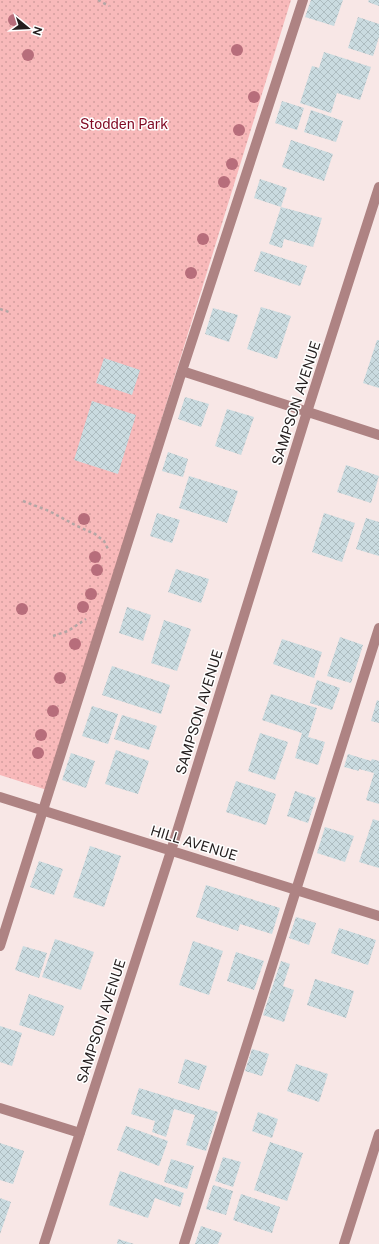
<svg xmlns="http://www.w3.org/2000/svg" width="379" height="1244" font-family="'Public Sans',sans-serif">
  <style>
    .grass { fill: url(#grass-dots) }
    .building { fill: url(#building-cross-hatch) }
    .lines { fill: none; stroke-linecap: round; stroke-linejoin: round }
    .path { stroke: #b3a6a5; stroke-width: 2.5; stroke-dasharray: 3 3; stroke-linecap: butt }
    .minor { stroke: #ae8383; stroke-width: 10 }
    .tree { fill: #b76d7b }
    .labels { text-anchor: middle; stroke-width: 3; stroke-linejoin: round; paint-order: stroke }
    .park-label { font-size: 14px; fill: #810a24; stroke: #fff }
    .street-label { font-size: 14px; fill: #241e1e; stroke: #fff }
  </style>
  <defs>
    <pattern id="grass-dots" width="8" height="8" patternUnits="userSpaceOnUse"><rect width="8" height="8" fill="#f8b9ba"/><path d="M2 2h.1M6 6h.1" fill="none" stroke="#d49f9f" stroke-width="1.8" stroke-linecap="round"/></pattern>
    <pattern id="building-cross-hatch" width="8" height="8" patternUnits="userSpaceOnUse"><rect width="8" height="8" fill="#cadbe0"/><path d="M0 0l8 8M0 8l8-8" fill="none" stroke="#adbcc0"/></pattern>
  </defs>
  <rect width="100%" height="100%" fill="#f8e7e6"/>
  <path class="grass" d="M0,0h291l-244,790 -47,-15z"/>
  <path class="building" d="M311,0h32l-9,26 -29,-9z
    M369,0h10v6l-11,-4z
    M358,17l21,7v13l-6,19 -25,-8z
    M324,52l47,15 -11,33 -23,-7 -6,20 -31,-10 12,-37 7,2z
    M282,101l22,7 -7,22 -22,-7z
    M311,110l32,11 -7,21 -32,-10z
    M291,140l42,14 -9,27 -42,-14z
    M260,179l27,9 -6,19 -27,-9z
    M281,207l41,11 -9,29 -29,-8 -2,9 -13,-4z
    M261,251l46,15 -7,20 -46,-15z
    M261,307l30,9 -14,43 -30,-10z
    M213,308l25,7 -9,27 -24,-8z
    M377,340h2v48l-16,-5z
    M104,358l36,12 -8,25 -36,-12z
    M185,397l24,7 -8,23 -23,-8z
    M92,401l44,14 -18,59 -44,-14z
    M227,409l27,8 -13,38 -26,-9z
    M168,452l20,7 -5,18 -21,-6z
    M346,465l33,11 -8,27 -34,-11z
    M189,476l49,15 -11,32 -48,-15z
    M157,513l23,7 -8,23 -22,-7z
    M324,513l31,10 -13,39 -30,-10z
    M366,518l13,4v34l-23,-7z
    M176,569l33,10 -8,24 -33,-11z
    M127,607l24,8 -8,26 -24,-8z
    M164,620l27,9 -14,42 -26,-8z
    M340,637l23,8 -12,38 -24,-7z
    M282,639l40,13 -8,26 -41,-14z
    M112,666l58,19 -9,29 -59,-19z
    M317,680l23,8 -8,22 -22,-7z
    M271,694l46,14 -9,29 17,5 -7,23 -23,-7 7,-25 -40,-13z
    M377,700l2,1v22l-8,-2z
    M92,706l26,8 -10,30 -26,-8z
    M122,715l35,11 -8,24 -35,-11z
    M260,733l28,9 -13,38 -27,-9z
    M116,750l33,11 -11,33 -33,-10z
    M71,753l24,8 -9,27 -24,-8z
    M348,754l23,7 1,-2 7,2v43l-13,-4 8,-27 -15,-4v2l-15,-4z
    M236,781l40,13 -10,31 -40,-13z
    M295,791l21,7 -8,25 -21,-7z
    M373,819l6,2v47l-20,-6z
    M325,827l29,9 -9,26 -28,-9z
    M90,846l31,10 -17,51 -31,-10z
    M39,861l24,8 -9,26 -24,-8z
    M206,885l74,23 -8,26 -32,-10 -2,7 -42,-14z
    M296,917l20,6 -7,22 -20,-7z
    M339,928l37,12 -8,25 -37,-12z
    M55,939l39,13 -13,38 -39,-13z
    M193,941l30,10 -14,44 -30,-10z
    M23,946l24,7 -8,25 -24,-8z
    M236,952l28,9 -10,29 -27,-9z
    M281,961l9,3 -7,22 11,4 -10,32 -21,-7z
    M315,979l39,12 -8,27 -39,-13z
    M29,994l35,12 -10,30 -35,-11z
    M0,1026l22,7 -10,33 -12,-4z
    M252,1049l17,5 -7,22 -17,-5z
    M185,1059l22,7 -8,24 -21,-7z
    M296,1064l32,10 -9,28 -32,-11z
    M139,1088l79,24 -12,39 -20,-6 9,-30 -21,-6 -8,28 -14,-5 3,-11 -24,-7z
    M258,1112l20,7 -6,19 -20,-7z
    M126,1126l42,15 -9,25 -42,-16z
    M270,1142l33,11 -16,48 -33,-11z
    M0,1143l24,8 -11,33 -13,-4z
    M223,1157l18,5 -8,25 -18,-6z
    M171,1159l23,7 -7,23 -23,-7z
    M120,1171l64,22 -4,14 -25,-9 -7,20 -39,-13z
    M213,1185l20,6 -7,24 -20,-6z
    M241,1194l39,13 -8,26 -39,-13z
    M0,1198l11,4 -11,32z
    M201,1226l21,7 -4,11h-23z
    M118,1239l16,5h-17z"/>
  <g class="lines">
    <path class="path" d="M98,0l11,6
      M0,309l9,3
      M23,501l26,10 28,15 18,8 9,7 5,10
      M53,636l15,-5 18,-12"/>
    <path class="minor" d="M182,371l197,64
      M0,797l379,119
      M0,946l182,-575 121,-371
      M0,1108l80,25
      M44,1244l127,-393 136,-439 72,-225
      M184,1244l195,-616
      M344,1244l35,-110"/>
  </g>
  <g class="tree">
    <circle cx="14" cy="20" r="6"/>
    <circle cx="237" cy="50" r="6"/>
    <circle cx="28" cy="55" r="6"/>
    <circle cx="254" cy="97" r="6"/>
    <circle cx="239" cy="130" r="6"/>
    <circle cx="232" cy="164" r="6"/>
    <circle cx="224" cy="182" r="6"/>
    <circle cx="203" cy="239" r="6"/>
    <circle cx="191" cy="273" r="6"/>
    <circle cx="84" cy="519" r="6"/>
    <circle cx="95" cy="557" r="6"/>
    <circle cx="97" cy="570" r="6"/>
    <circle cx="91" cy="594" r="6"/>
    <circle cx="83" cy="607" r="6"/>
    <circle cx="22" cy="609" r="6"/>
    <circle cx="75" cy="644" r="6"/>
    <circle cx="60" cy="678" r="6"/>
    <circle cx="53" cy="711" r="6"/>
    <circle cx="41" cy="735" r="6"/>
    <circle cx="38" cy="753" r="6"/>
  </g>
  <g class="labels">
    <g class="park-label">
      <text x="124" y="129">Stodden Park</text>
    </g>
    <g class="street-label">
      <text transform="translate(296 403) rotate(-72)" y="5">SAMPSON AVENUE</text>
      <text transform="translate(199 712) rotate(-73)" y="5">SAMPSON AVENUE</text>
      <text transform="translate(194 843) rotate(17)" y="5">HILL AVENUE</text>
      <text transform="translate(101 1021) rotate(-72)" y="5">SAMPSON AVENUE</text>
    </g>
  </g>
  <g transform="translate(28 28) rotate(108)" stroke="#ffffff" stroke-width="3" paint-order="stroke">
  <path d="M0-3L7 15L0 10L-7 15Z" fill="#241e1e"/>
  <text y="-6" font-size="11" font-weight="bold" text-anchor="middle" fill="#241e1e">N</text>
  </g>
</svg>
